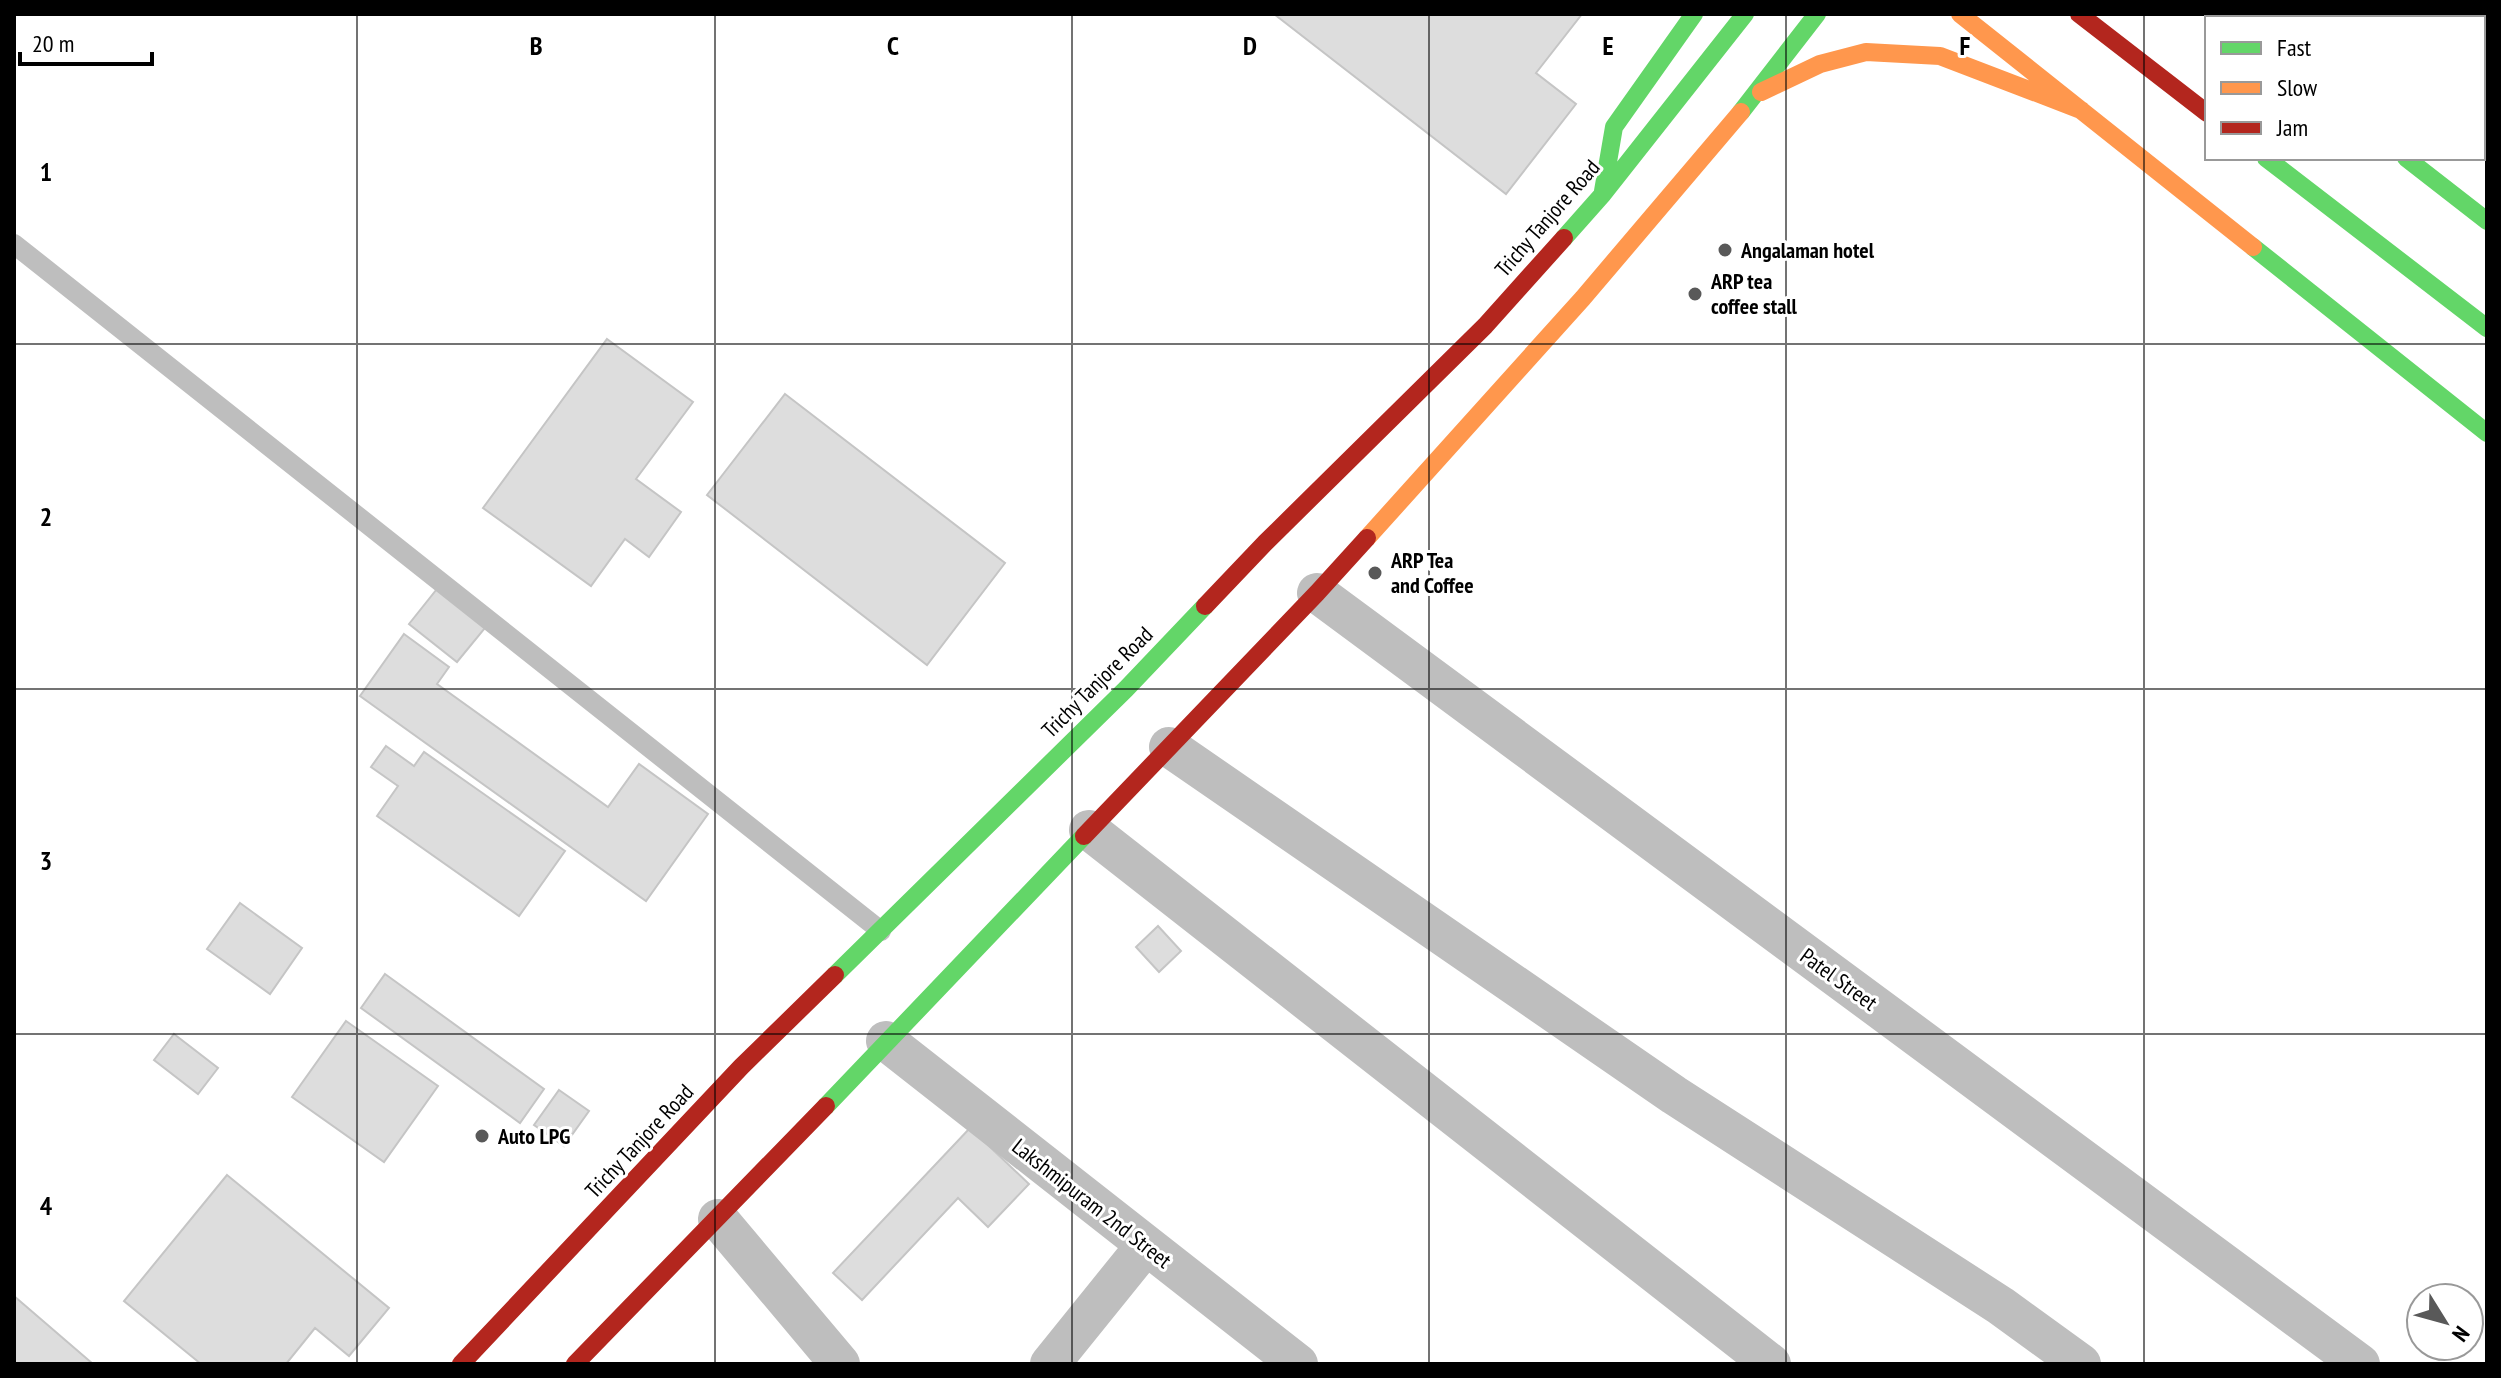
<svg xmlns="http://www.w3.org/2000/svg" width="2501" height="1378" font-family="'PT Sans Narrow',sans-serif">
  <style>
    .building { fill: #ddd; stroke: #c5c5c5; stroke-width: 2 }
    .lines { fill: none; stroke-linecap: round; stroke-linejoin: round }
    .lane { stroke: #bebebe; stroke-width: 20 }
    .street { stroke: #bebebe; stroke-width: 40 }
    .fast { stroke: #63d668; stroke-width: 18 }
    .slow { stroke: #ff974d; stroke-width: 18 }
    .jam { stroke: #b3261e; stroke-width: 18 }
    .grid { fill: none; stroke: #000; stroke-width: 2; stroke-opacity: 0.55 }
    .poi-dot { fill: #595959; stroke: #fff; stroke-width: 3 }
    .labels { text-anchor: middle; stroke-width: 6; stroke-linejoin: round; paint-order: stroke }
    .street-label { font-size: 22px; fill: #000; stroke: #fff }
    .poi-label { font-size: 22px; font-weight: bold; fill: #000; stroke: #fff; text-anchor: start }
    .grid-label { font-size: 26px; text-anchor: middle; font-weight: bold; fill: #000; stroke: #fff; stroke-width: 6; stroke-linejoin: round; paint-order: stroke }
  </style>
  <rect width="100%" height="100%" fill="#fff"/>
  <path class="building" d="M1274,14h308l-46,59 40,31 -70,90z
    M607,339l86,63 -57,77 45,33 -32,45 -24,-18 -34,47 -108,-78z
    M785,394l220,169 -78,102 -220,-170z
    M437,589l48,39 -28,34 -48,-38z
    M404,634l45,33 -12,17 171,123 31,-43 69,50 -62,87 -286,-205z
    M386,746l28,20 10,-14 141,99 -46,65 -142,-100 21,-30 -27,-19z
    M240,903l62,45 -32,46 -63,-45z
    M1158,926l23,25 -22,21 -23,-25z
    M385,974l159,115 -24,34 -159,-115z
    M346,1021l92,65 -54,76 -92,-65z
    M174,1034l44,34 -20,26 -44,-34z
    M559,1090l30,21 -25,35 -30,-21z
    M970,1128l59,56 -41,43 -30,-29 -96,102 -29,-27z
    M227,1175l162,133 -40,48 -34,-28 -29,36h-85l-77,-63z
    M14,1296l79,68h-79z"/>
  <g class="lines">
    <path class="lane" d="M14,244l867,687"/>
    <path class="street" d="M1317,593l1043,771
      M1169,747l505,348 327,211 80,58
      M1089,830l682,534
      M886,1041l412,323
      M718,1219l122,145
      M1050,1364l96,-119"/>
    <path class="fast" d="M2317,14l5,4
      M1741,112l76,-98
      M2266,158l221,170
      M2406,158l81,63
      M1603,191l11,-64 80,-113
      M1564,238l39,-44 142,-180
      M2253,247l234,186
      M835,975l291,-286 79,-83
      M826,1106l258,-270"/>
    <path class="slow" d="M1960,14l293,233
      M1761,92l59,-28 46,-12 74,4 141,54
      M2483,145l4,3
      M1367,538l216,-240 158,-186"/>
    <path class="jam" d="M2079,14l128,99
      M2222,14l6,4
      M1205,606l60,-63 220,-217 79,-88
      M1084,836l233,-243 50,-55
      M461,1364l280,-297 94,-92
      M575,1364l251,-258"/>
  </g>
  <path class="grid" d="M357,14v1350M715,14v1350M1072,14v1350M1429,14v1350M1786,14v1350M2144,14v1350M14,344h2473M14,689h2473M14,1034h2473"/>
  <g class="poi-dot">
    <circle cx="1725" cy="250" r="8"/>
    <circle cx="1695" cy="294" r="8"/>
    <circle cx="1375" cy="573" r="8"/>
    <circle cx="482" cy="1136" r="8"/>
  </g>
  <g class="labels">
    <g class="street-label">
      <text transform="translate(1547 218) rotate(-49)" y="8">Trichy Tanjore Road</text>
      <text transform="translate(1097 682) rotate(-45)" y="8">Trichy Tanjore Road</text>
      <text transform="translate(1839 979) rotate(36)" y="8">Patel Street</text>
      <text transform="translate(639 1141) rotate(-47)" y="8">Trichy Tanjore Road</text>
      <text transform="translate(1092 1203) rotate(38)" y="8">Lakshmipuram 2nd Street</text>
    </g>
    <g class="poi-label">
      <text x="1741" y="258">Angalaman hotel</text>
      <text x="1711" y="289">ARP tea<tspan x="1711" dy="25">coffee stall</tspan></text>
      <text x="1391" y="568">ARP Tea<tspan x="1391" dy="25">and Coffee</tspan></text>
      <text x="498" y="1144">Auto LPG</text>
    </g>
  </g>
  <g class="grid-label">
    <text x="536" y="55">B</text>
    <text x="893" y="55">C</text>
    <text x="1250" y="55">D</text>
    <text x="1608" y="55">E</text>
    <text x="1965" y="55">F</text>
    <text x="46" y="181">1</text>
    <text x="46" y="526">2</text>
    <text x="46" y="870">3</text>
    <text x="46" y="1215">4</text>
  </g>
  <rect width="2501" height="1378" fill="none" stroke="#000000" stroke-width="32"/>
  <rect x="2205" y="16" width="280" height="144" fill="#ffffff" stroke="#999999" stroke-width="2"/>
  <rect x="2221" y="42" width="40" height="12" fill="#63d668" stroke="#999999" stroke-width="2"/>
  <text x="2277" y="56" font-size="24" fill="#000000">Fast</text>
  <rect x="2221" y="82" width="40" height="12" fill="#ff974d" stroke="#999999" stroke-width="2"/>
  <text x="2277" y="96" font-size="24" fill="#000000">Slow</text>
  <rect x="2221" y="122" width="40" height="12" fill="#b3261e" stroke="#999999" stroke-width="2"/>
  <text x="2277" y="136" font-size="24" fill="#000000">Jam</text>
  <g transform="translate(2445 1322) rotate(127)"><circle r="38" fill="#ffffff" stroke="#999999" stroke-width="2"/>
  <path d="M0-6L14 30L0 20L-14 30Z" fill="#595959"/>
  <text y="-12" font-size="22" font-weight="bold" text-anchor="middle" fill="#000000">N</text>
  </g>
  <path d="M20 52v12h132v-12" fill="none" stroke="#000000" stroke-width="4"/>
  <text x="32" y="52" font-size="24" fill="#000000" stroke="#ffffff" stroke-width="6" paint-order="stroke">20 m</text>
</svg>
